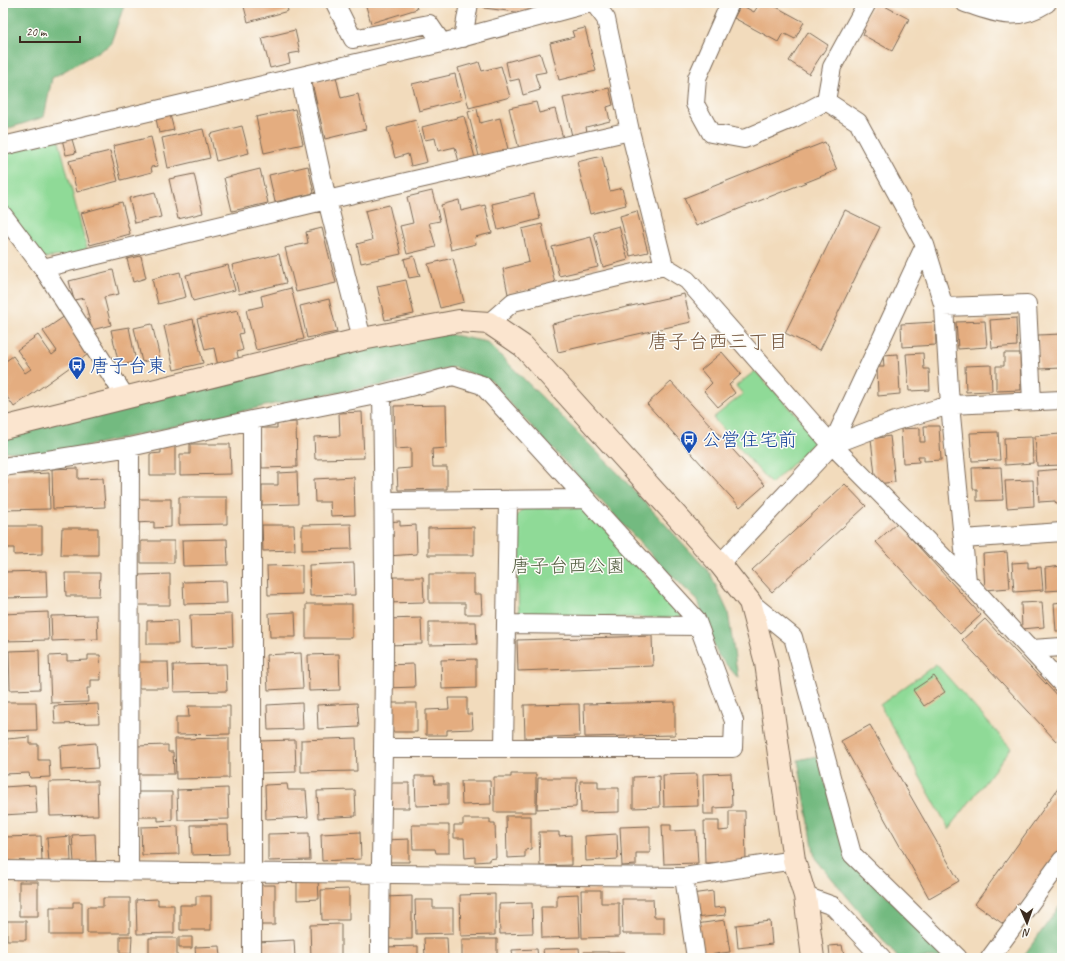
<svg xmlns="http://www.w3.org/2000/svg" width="1065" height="961" font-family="Caveat,'Klee One',sans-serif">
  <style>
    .green { fill: #8fda97; stroke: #65825a }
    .forest { fill: #73ba80; stroke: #57724f }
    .building { fill: #e4ad80 }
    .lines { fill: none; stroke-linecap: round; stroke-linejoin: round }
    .street-casing { stroke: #7b6855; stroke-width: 20 }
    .secondary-casing { stroke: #7b6855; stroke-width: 24 }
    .street { stroke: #fff; stroke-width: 18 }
    .secondary { stroke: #fbe5cf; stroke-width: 22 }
    .labels { text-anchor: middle; stroke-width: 3; stroke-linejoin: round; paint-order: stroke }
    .transit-label { font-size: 19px; fill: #164399; stroke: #fdfcf7; text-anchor: start }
    .park-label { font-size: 19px; fill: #545f42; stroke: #fdfcf7 }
    .neighbourhood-label { font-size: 20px; fill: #765840; stroke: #fdfcf7 }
  </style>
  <rect width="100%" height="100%" fill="#fdfcf7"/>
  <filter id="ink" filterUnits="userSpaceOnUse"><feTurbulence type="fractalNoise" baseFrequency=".025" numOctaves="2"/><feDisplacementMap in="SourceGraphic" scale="8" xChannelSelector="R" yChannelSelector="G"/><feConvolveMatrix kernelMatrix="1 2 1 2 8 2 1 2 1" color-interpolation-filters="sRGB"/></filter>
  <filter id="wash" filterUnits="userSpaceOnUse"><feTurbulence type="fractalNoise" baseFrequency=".012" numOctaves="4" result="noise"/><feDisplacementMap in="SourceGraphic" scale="16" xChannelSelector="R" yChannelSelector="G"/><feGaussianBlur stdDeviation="0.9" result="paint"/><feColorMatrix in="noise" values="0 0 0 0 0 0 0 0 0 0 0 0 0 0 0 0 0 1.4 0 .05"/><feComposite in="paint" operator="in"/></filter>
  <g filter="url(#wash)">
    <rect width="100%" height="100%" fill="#f2dbbc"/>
    <path class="green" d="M58,137l30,116 -44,5 -41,-54v-55z
      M755,371l59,62 1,9 -44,42 -58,-66 30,-24 -7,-8z
      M525,507l62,1 96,110 -164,-2 -4,-99z
      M936,664l75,84 -62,81 -69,-124z"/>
    <path class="forest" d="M3,3h122l-15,42 -58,33 -8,39 -41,13z
      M443,333l44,9 129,129 94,102 18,39 10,66 -20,-23 -20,-54 -38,-37 -154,-165 -14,-18 -38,-14 -71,18 -91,15 -245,55 -44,-4v-15l379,-92z
      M817,756l32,103 102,99h-53l-83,-100 -17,-98z
      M1062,903v55h-40z"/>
    <g id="blocks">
      <path class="building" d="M243,3h43l2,8 -40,11z
        M365,3h50l2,6 -46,14z
        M484,3h49l-2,11 -47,-6z
        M760,3h9l35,19 -9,17 -12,-6 -5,9 -44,-24 7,-13 13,7z
        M874,3h5l30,16 -17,32 -29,-16 2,-4 -4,-5z
        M585,28l11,43 -37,9 -9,-37 24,-6 -2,-6z
        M295,30l5,22 -12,2 2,9 -20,5 -8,-30z
        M808,32l20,13 -19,29 -20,-13z
        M540,53l6,19 -11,2 5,16 -17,5 -4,-16 -9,2 -4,-19z
        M479,62l3,9 19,-5 9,31 -41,11 -11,-40z
        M455,74l6,26 -42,11 -7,-27z
        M336,77l5,21 17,-4 8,35 -41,10 -13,-56z
        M609,88l4,17 -6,2 3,14 -24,6 2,10 -15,3 -10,-42z
        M536,102l3,11 16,-4 8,29 -44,11 -10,-41z
        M295,109l8,35 -39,9 -8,-36z
        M477,109l3,14 20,-5 8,31 -6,1 1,4 -23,6 -12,-48z
        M169,111l5,19 -15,3 -4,-19z
        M464,116l11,42 -16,4 -4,-15 -17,4 -3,-13 -10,2 -3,-13z
        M416,120l11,42 -16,4 -3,-12 -13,4 -8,-30z
        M242,126l7,27 -33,8 -6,-27z
        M203,129l7,29 -42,10 -6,-30z
        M71,136l5,17 -10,2 -4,-16z
        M151,137l7,29 -7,1 1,5 -31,8 -8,-34z
        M825,142l12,28 -141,56 -12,-28z
        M110,151l8,30 -41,11 -8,-31z
        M602,156l8,35 12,-3 4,17 -36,9 -13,-52z
        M308,166l6,27 -39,9 -6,-27z
        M260,169l8,34 -36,8 -8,-33z
        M194,174l9,39 -25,6 -9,-40z
        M432,191l8,30 -11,2 7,24 -29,7 -7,-28 13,-3 -6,-26z
        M155,192l6,25 -26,6 -6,-25z
        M534,194l6,25 -42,11 -6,-26z
        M459,200l2,11 24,-6 7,28 -17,4 1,7 -25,6 -10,-45z
        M122,202l8,32 -40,11 -9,-32z
        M389,205l12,49 -40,9 -4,-19 15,-4 -7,-29z
        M845,210l35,17 -60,123 -35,-17z
        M637,211l11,41 -18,4 -10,-40z
        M542,224l13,60 -47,10 -5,-25 26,-7 -7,-33z
        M619,226l9,34 -25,7 -9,-34z
        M322,228l14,55 -40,9 -11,-44 23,-5 -2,-11z
        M591,237l7,30 -39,9 -7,-29z
        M279,254l7,29 -47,11 -7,-29z
        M141,256l5,22 -13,4 -6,-23z
        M414,256l6,20 -11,2 -5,-19z
        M453,258l11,44 -24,6 -12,-44z
        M228,265l7,25 -42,11 -7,-26z
        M113,270l6,24 -15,3 7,28 -19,5 -8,-32 -10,2 -5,-19z
        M180,272l6,25 -28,7 -6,-25z
        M406,280l8,34 -29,6 -8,-34z
        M291,288l13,51 -48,11 -10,-40 17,-4 -2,-10z
        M684,294l7,28 -133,30 -6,-28z
        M329,299l8,33 -30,6 -7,-32z
        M238,310l5,23 -4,1 4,16 -6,2 2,9 -21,5 -4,-18 -9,2 -8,-31z
        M65,316l26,36 -77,55 -11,-16v-28l10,-7 12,17 6,-4 -14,-19 21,-15 14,20 5,-4 -14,-20z
        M1016,318l1,28 -25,2 -2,-28z
        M193,319l10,44 -29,7 -10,-44z
        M985,321l2,26 -29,2 -2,-27z
        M935,322l1,23 -34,2 -1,-23z
        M152,324l8,34 -18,4 -8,-34z
        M129,327l7,35 -17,3 -8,-35z
        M1062,334v34l-23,1 -1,-34z
        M722,352l19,22 -12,11 6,8 -17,14 -14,-16 8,-8 -11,-13z
        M923,353l1,16h5l1,21 -21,1 -3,-37z
        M1004,353h16l1,37 -25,1v-25h8z
        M898,354l2,40 -22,2 -1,-29h7l-1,-12z
        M991,365l1,26 -26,1 -1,-26z
        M671,382l94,103 -25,22 -93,-103z
        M446,405l1,43 -15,1 1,18h14v22l-49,1 -1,-21 14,-1v-20l-16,1 -1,-43z
        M362,412l2,46 -49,1 -1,-22 26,-1 -1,-23z
        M296,422l1,45 -35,1 -1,-40h16v-5z
        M924,426h15l2,34 -17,1v-5h-6l1,6 -16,1 -2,-34 19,-1v14h5z
        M998,432l2,28 -28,1 -2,-28z
        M1061,434l1,31 -25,1 -2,-30z
        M890,436l5,46 -19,2 -5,-45z
        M1032,437l1,26 -28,2 -1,-27z
        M190,444h40l1,30 -51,1v-21h10z
        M161,445h14v30h-25v-21l11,-1z
        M1001,467l2,33 -26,1v-12h-4l-1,-21z
        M78,468v11l25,-1 2,29 -52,2 -1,-40z
        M1062,469v35h-6l-1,-3 -16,1 -2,-31z
        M297,472l1,32 -36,1v-20h16v-12z
        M49,473l1,36 -47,1v-26h4l-1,-9z
        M354,477l1,38 -24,1 -1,-14h-15l-1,-23z
        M1033,480l1,26 -27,2 -2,-27z
        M845,484l21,22 -94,86 -20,-22z
        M179,497h48v27l-48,1z
        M135,499h36v28l-17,1v-6l-19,1z
        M400,521v5l16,-1 1,29 -30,2 -2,-34z
        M897,523l84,92 -21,19 -84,-92z
        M351,524l1,25 -50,1v-25z
        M262,525h32l1,25 -32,1z
        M3,526h39v28l-28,1v-7h-11z
        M474,527v28h-46v-27z
        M62,528h36v27h-37z
        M227,539l1,26 -45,1 -1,-26z
        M141,541h33v22h-33z
        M1007,552l3,36 -25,2 -2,-36z
        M1028,562v6l13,-1 2,23 -29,2 -2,-29z
        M354,563l1,32 -45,1 -1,-31z
        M302,565v29l-34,1 -1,-29z
        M1062,566v24l-16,1 -1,-23z
        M46,571l1,26 -43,1 -1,-26z
        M65,573h35l-1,23h-33z
        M170,574v31h-31v-30z
        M429,574h45v20h7l1,20h-17v-11h-36z
        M386,577h37l1,25 -38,1z
        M226,581l1,22 -43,1 -1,-22z
        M1042,602l2,25 -22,2 -1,-26z
        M1062,602v29h-6l-2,-28z
        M306,604h46v34h-46z
        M48,612l1,28 -46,1v-27z
        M295,612l1,25h-26l-1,-24z
        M232,614l1,32 -42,2 -1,-33z
        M97,615l1,24 -46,2 -1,-25z
        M421,618l1,26 -36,1v-26z
        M985,619l77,82v35l-6,5 -94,-101z
        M177,620l1,24h-31v-23z
        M429,622h47l1,22 -48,1z
        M652,636l1,30 -135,5 -1,-31z
        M39,650l1,39 -30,1 -1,-39z
        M301,653l2,35 -35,2 -2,-35z
        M339,654l1,36 -31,1 -1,-36z
        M67,655v6l21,-1v-5h12l1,25h-10v8h-4l1,14 -37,1 -2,-47z
        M476,659v29l-34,1 -1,-29z
        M134,662h34l1,26h-34z
        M226,664l1,27 -53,1 -1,-27z
        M414,664l1,23 -29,1 -1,-23z
        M934,676l11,16 -21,14 -11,-16z
        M448,698h19v16h5l1,15 -26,1v5h-21v-25l23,-1z
        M3,702h33l1,28 -34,1z
        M675,702v33l-90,2 -1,-33z
        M302,703l1,26 -35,1 -1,-25z
        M357,703l2,24 -41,2 -1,-24z
        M386,703h31v29h-32z
        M98,704l1,19 -44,1 -1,-18z
        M579,704l1,32 -55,2 -1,-33z
        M188,706h42v28l-54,1v-18h13z
        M870,725l89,156 -30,17 -88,-157z
        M30,737v7h8v16h11l1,17 -20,1 -1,-5 -26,1v-29h4v-6z
        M229,738v40l-53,1 -1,-40z
        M356,738l1,33 -56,1v-32z
        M295,740l1,32 -36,1 -1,-32z
        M96,743l2,25 -37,2 -1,-24z
        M168,745v7h5l1,22h-38v-28z
        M731,773l1,34 -18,1v6h-10l-1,-40z
        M511,774h25v38h-42v-35h17z
        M697,774l1,32 -34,1 -1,-32z
        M415,776h19l1,8h13v21l-32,1z
        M659,776l1,31 -27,1v-31z
        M538,778h39l-1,29 -39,2z
        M97,781l1,34 -48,1 -1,-34z
        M461,781h29l1,23 -29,1z
        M580,781h18v7h21v24l-38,1z
        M385,783h24v25h-24z
        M1062,783v65l-56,78 -31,-22z
        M287,784l1,6h18l2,27 -42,2 -1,-34z
        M35,785l2,28 -34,2v-28z
        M228,788l1,31 -51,1 -1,-30z
        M355,790l1,26 -38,2 -1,-27z
        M137,792h35v28l-14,1v-4h-21z
        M729,811h16l1,51 -41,1 -1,-42h15v10l10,-1z
        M506,816h25v33l-6,1v7l-18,1z
        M463,819h27v4h5l1,35 -7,1v2l-14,1v-5l-10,1 -1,-20h-10v-13h9z
        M191,825h37l1,29 -37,1z
        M412,825h37v28h-13l-1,-4h-22z
        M662,825h9v6l25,-1 2,33 -34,1z
        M178,826l1,28 -37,1 -1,-28z
        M650,826v27h-14v12l-14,1 -2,-39z
        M360,832l1,27 -39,2 -1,-27z
        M539,832h20v4l12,-1v30l-31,1z
        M309,833l1,27 -42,1v-27z
        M95,834l1,27 -22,1 -2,-27z
        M617,834l1,25 -32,2 -1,-25z
        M41,836l1,25 -38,2 -1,-26z
        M70,836l1,25 -22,1 -2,-24z
        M409,839v23h-24v-22z
        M297,879h21l1,20 -22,1z
        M19,882h19v34h-19z
        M255,885h20v40h-20z
        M349,889v31h-27l-1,-30z
        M581,890h20v13h18v34l-37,1z
        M713,891l1,17 11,-1 1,8 -32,3 -3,-24z
        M495,894v41l-34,1 -1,-41z
        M578,894l2,43 -38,1 -1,-31h16v-12z
        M196,896h15v34h-31v-25h16z
        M412,896v43h-28v-42z
        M103,898h27v35h-43v-26h16z
        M158,899v6h16v28l-37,1 -1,-34z
        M622,899h31l1,18h10v17h-41z
        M415,900h18v8h20v25l-37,1z
        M73,902h9v33h-32v-28h23z
        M532,903l1,30 -33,1 -1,-30z
        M725,920l5,32 -29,4 -5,-32z
        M7,921h19v19h-19z
        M770,921l2,23 -34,4 -2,-23z
        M341,924v34h-30l-1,-33z
        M120,936h12l-1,18h-11z
        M179,937h13v11h-13z
        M149,938h28v20h-28z
        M424,938h23l1,20h-23z
        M462,939h35v19h-35z
        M294,940l1,18h-36l-1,-16z
        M842,945l2,11 -14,2 -1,-12z
        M220,946l1,12h-25l-1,-11z
        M418,946v12h-33l-1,-11z
        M579,948l1,10h-36l-1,-9z
        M537,949l1,9h-25l-1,-8z
        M584,952h41v6h-41z"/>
    </g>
  </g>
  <g filter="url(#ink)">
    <use href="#blocks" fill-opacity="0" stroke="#7b6855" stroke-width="1"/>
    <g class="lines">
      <g class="street-casing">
        <path id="street" d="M335,3l18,36 76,-15 13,19
          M594,3l12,16 24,112 34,135 23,14 145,165 135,136 95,103
          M730,3l-33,75 -2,26 16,29 33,6 50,-21 32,-17
          M965,3c32,10 50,20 82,0
          M463,38l6,-35
          M300,77l27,123 35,139
          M826,101l32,21 67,123 19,62 6,98 13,134
          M826,101l6,-34 35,-64
          M3,146l439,-103 148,-40
          M3,215l40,53 83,130
          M43,268l284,-68 303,-69
          M944,307l83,-3 5,97
          M489,323l24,-21 151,-36
          M832,445l63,-24 55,-16 112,-5
          M3,467l127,-20 122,-27 130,-26 71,-18 29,9 214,234 38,102 -1,27h-350
          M384,501l202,-2
          M720,564l112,-119 93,-200
          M967,581l-4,-42 99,-7
          M750,602l43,35 59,217 106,104
          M506,624l192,2
          M1032,649l30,-2
          M504,747l4,-246
          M3,870l681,7 110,-17
          M129,872l1,-425
          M684,877l12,81
          M805,896l28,10 49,52
          M252,958v-538
          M380,958c0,-70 2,-139 3,-209 2,-118 1,-237 -1,-355
          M990,958l72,-98"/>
      </g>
      <g class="secondary-casing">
        <path id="secondary" d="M3,428l359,-89 97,-18 30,2 34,23 197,218 30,38 16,61 28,197 11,36 8,62"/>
      </g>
      <use href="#street" class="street"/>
      <use href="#secondary" class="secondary"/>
    </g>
  </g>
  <defs>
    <g id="bus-pin" transform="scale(0.9)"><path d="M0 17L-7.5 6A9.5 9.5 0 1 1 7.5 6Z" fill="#1a4fb4" stroke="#fdfcf7"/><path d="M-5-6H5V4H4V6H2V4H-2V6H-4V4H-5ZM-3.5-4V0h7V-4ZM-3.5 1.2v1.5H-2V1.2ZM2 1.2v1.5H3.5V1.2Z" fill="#fff"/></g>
  </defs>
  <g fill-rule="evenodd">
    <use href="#bus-pin" x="77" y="365"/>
    <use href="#bus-pin" x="689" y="439"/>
  </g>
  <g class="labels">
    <g class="transit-label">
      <text x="90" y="372">唐子台東</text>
      <text x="702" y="446">公営住宅前</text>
    </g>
    <g class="park-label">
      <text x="568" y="572">唐子台西公園</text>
    </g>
    <g class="neighbourhood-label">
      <text x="718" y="348">唐子台西三丁目</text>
    </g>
  </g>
  <rect width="1065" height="961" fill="none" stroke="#fdfcf7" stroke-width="16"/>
  <g transform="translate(1027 923) rotate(178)" stroke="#fdfcf7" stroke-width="3" paint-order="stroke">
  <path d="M0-3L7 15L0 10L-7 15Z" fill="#3b2a1e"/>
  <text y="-6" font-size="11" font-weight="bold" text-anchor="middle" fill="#3b2a1e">N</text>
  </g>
  <path d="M20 36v6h60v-6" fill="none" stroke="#3b2a1e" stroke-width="2"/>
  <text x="26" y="36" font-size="12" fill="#3b2a1e" stroke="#fdfcf7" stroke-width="3" paint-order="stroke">20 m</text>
</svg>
